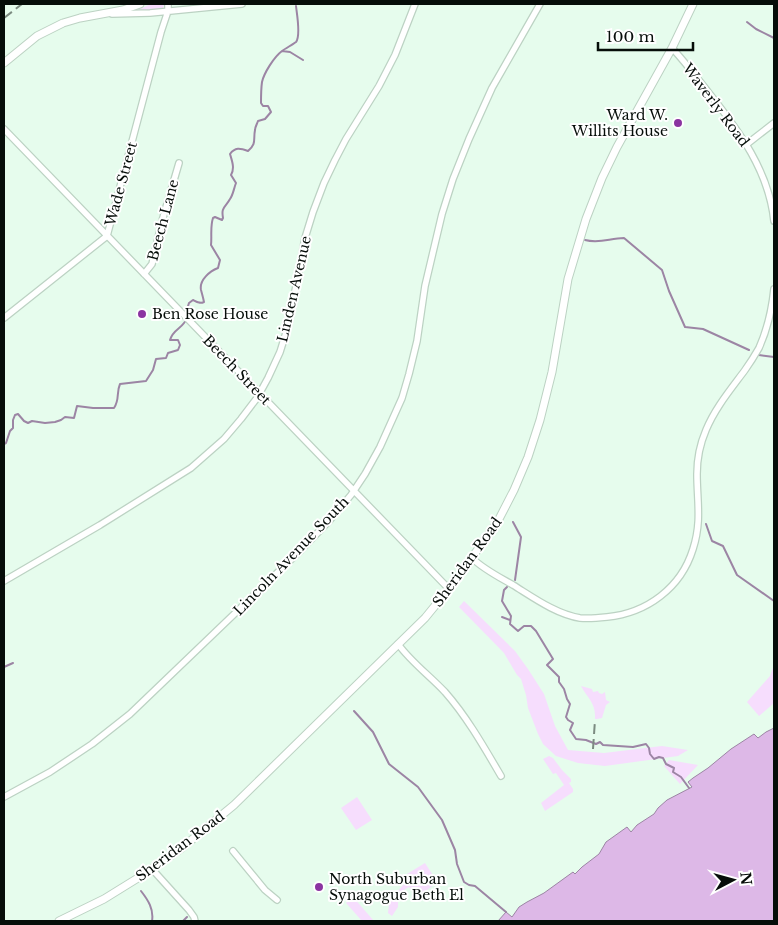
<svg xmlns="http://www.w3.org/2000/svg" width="778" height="925" font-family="'Libre Baskerville',serif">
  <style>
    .green { fill: #f6ddfd }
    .water { fill: #ddb8e7; stroke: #9c85a4 }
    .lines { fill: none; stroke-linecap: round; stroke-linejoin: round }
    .stream { stroke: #9c85a4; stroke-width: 2 }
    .minor-casing { stroke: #bcd2c3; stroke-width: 8 }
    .tertiary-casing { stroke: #bcd2c3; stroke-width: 9 }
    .minor { stroke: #fff; stroke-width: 5.5 }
    .tertiary { stroke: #fff; stroke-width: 7 }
    .rail { stroke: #7c8b81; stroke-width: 2; stroke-dasharray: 10 5; stroke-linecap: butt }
    .poi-dot { fill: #8b34a1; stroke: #fff; stroke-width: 2 }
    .labels { text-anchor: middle; stroke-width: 4; stroke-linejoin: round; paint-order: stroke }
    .street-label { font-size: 14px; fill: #060d09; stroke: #fff }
    .poi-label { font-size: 14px; fill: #060d09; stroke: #fff; text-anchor: start }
  </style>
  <rect width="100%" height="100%" fill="#e6fced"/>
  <path class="green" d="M151,4h13l-1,5 -28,2z
    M464,601l51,50 13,18 16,25 11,32 13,24 36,3 58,-7 26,4 -10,6 -73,10 -27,-3 -22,-7 -13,-12 -5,-10 -10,-26 -2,-13 -5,-16 -4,-4 -13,-22 -45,-46z
    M774,665v38l-15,13 -12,-14 23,-26z
    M581,686l11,3 1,3 5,-1 1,2 3,1 3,-2 1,8 4,2 -4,3 -4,13 -5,1h-2c1,-16 -7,-20 -14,-33z
    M549,756l4,2 9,12 9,9v3l-2,1 4,6v3l-28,19 -4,-8 23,-18 -8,-12 -3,1 -10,-15z
    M669,760l29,5 -18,19 -16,-18z
    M357,797l15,23 -16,10 -15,-22z
    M425,863l11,17 -2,5 -10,7 1,5 -8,1 -8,-11 -5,3 -6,8v9l-6,9 -4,-3 2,-19 6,-1 8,-9 -2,-7z
    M353,897l21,24h-12l-16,-18z"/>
  <path class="water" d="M774,728v193h-276l8,-9 6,5 7,-10 8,-5 17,-9 29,-21 2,2 7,-7 17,-13 7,-12 21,-15 4,5 6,-7 17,-11 4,-6 9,-8 25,-13 -4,-5 5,-4 15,-10 23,-19 23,-15 4,4 8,-6z"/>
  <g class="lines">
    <path class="stream" d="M747,22l9,7 18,9
      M282,51c4,-3 10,-6 14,-9 5,-6 1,-27 0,-36
      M585,240c15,4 25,-2 39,-2l38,32 7,21 16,36 18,2 46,21
      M759,355l15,2
      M4,444l2,-1 4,-12 3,-3v-8l2,-5 3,-1 6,7 4,2 4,-2 13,2 10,-1 6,-2 4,-3 9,1 3,-12 16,2h21c6,-9 2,-15 6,-24l26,-3 7,-11 3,-11 10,-1 2,-5 10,-3 2,-5 -2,-5h-8c3,-10 9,-10 14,-17 3,-4 5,-9 7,-13v-1l-3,-3 1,-3 4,-3c4,2 7,4 11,2 -1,-5 -2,-8 -3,-12 -2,-10 9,-19 17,-22l2,-8 -9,-15c1,-9 -1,-18 2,-27l2,-1 7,3 1,-2c-2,-11 2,-10 7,-19 3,-4 4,-11 6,-16l-5,-8c4,-7 1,-14 -1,-21 5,-7 10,-6 18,-3 9,-8 5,-11 7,-21 0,-3 2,-6 3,-9l7,-2 6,-7 -3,-6h-5l-2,-3c0,-7 0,-14 1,-21 2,-9 12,-25 20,-31l8,1 13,8
      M513,522l8,15 -6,43
      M706,524l6,17 11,5 14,29 37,26
      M507,587l-3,3 -2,11 9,15 -1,8 8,7 6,-5h7l5,5 17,28 -6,6 12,12v5l5,7 3,10 3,5 -4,13 2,3 5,3 -3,7 6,9 10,1 10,4 4,-2 3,3 30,2 13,-3 3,4 1,6 4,5 5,-2 4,1 3,6 8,4 -1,4 8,5 8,11
      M502,617l8,3
      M4,667l9,-4
      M354,711l19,21 16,32 29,23 24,33 13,30 2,14 7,18 5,3 6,1 31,26
      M141,891c7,9 13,18 11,30
      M183,921l4,-4"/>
    <g class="minor-casing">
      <path id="minor" d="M112,14l38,-1 92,-9
        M672,48c13,14 25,30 37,45 30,38 60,78 65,128
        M4,129l445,460
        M747,144l27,-21
        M144,274l8,-10 10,-43 17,-58
        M4,318l103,-82 54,-204 7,-21v-7
        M472,558c11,11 27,19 41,27 21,13 43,29 67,33 9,1 18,0 27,-1 40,-4 74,-29 86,-68 9,-28 4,-48 4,-75 0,-15 3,-30 9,-44 9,-22 25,-41 39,-60 5,-7 10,-15 14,-22 8,-18 13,-39 15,-59
        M4,581l96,-56 91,-57 33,-29 17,-20 16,-21 11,-20 12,-26 9,-29 16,-85 8,-26 11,-29 11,-23 11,-21 33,-53 16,-31 20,-51
        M398,644c13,18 32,32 47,48 22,25 39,55 56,84
        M4,797l46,-25 42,-28 38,-30 171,-164 29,-30 21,-25 14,-21 15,-27 22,-49 7,-24 8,-33 8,-55 17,-72 11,-35 16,-40 23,-51 48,-84
        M233,851l32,39 12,10
        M152,869l37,41 5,7 1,4"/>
    </g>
    <g class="tertiary-casing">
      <path id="tertiary" d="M4,63l33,-27 26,-13 17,-5 43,-8 17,-6
        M59,921l45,-22 42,-26 37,-26 51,-42 191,-187 31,-38 42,-59 16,-31 14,-33 12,-37 12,-48 16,-93 18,-60 16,-41 15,-31 55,-99 21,-44"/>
    </g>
    <use href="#minor" class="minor"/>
    <use href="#tertiary" class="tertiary"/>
    <path class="rail" d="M4,18l18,-14
      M593,749l2,-29"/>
  </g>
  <g class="poi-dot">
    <circle cx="678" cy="123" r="5"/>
    <circle cx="142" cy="314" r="5"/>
    <circle cx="319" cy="887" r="5"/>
  </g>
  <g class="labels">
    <g class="street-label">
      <text transform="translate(716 105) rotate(53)" y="5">Waverly Road</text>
      <text transform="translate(121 184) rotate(-75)" y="5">Wade Street</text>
      <text transform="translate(163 220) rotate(-75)" y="5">Beech Lane</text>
      <text transform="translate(294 289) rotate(-77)" y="5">Linden Avenue</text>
      <text transform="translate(237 370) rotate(46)" y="5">Beech Street</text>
      <text transform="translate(291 556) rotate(-46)" y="5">Lincoln Avenue South</text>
      <text transform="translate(467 562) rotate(-54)" y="5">Sheridan Road</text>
      <text transform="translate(180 846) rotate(-37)" y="5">Sheridan Road</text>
    </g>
    <g class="poi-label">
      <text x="668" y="120" text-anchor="end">Ward W.<tspan x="668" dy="16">Willits House</tspan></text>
      <text x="152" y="319">Ben Rose House</text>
      <text x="329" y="884">North Suburban<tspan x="329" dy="16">Synagogue Beth El</tspan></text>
    </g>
  </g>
  <rect width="778" height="925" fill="none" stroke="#060d09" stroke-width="10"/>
  <g transform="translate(733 880) rotate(84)" stroke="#ffffff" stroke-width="4" paint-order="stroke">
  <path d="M0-4L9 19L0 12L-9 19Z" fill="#060d09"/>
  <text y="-8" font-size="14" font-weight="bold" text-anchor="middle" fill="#060d09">N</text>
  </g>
  <path d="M598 42v8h95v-8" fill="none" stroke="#060d09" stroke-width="2.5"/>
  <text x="606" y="42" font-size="15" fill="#060d09" stroke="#ffffff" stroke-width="4" paint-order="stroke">100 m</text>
</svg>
